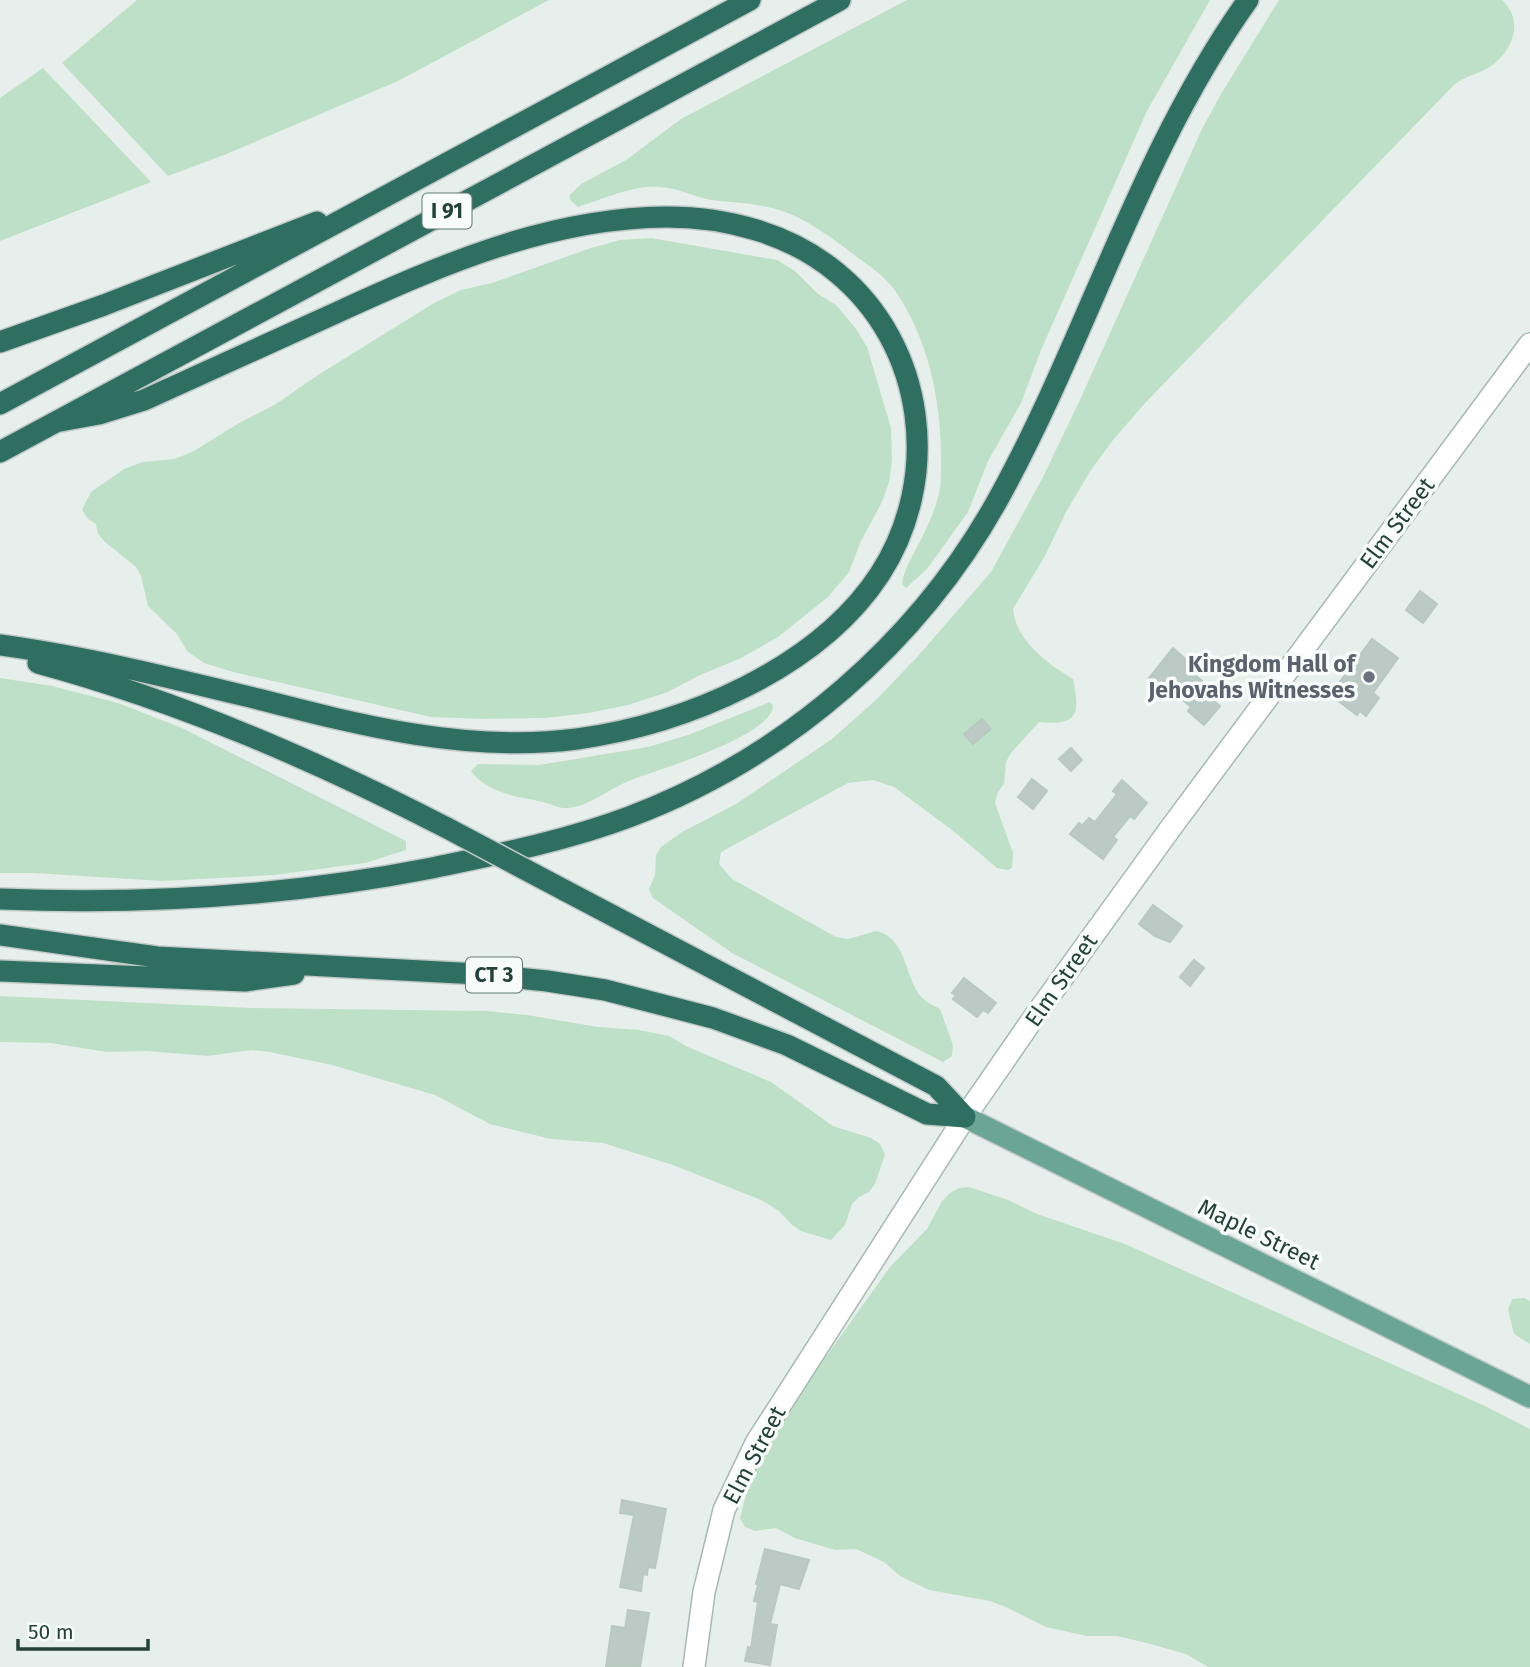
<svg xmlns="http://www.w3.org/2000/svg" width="1530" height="1667" font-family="'Fira Sans',sans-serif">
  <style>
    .green { fill: #bfe0c8 }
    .building { fill: #bbcac4; stroke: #b8c9c2; stroke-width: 2 }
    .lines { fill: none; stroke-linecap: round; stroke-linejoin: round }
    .minor-casing { stroke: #a8b8b2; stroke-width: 24 }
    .major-casing { stroke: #c2cac8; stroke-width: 24 }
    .highway-casing { stroke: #c2cac8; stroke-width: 24 }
    .minor { stroke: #fff; stroke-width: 21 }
    .major { stroke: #6aa596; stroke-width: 21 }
    .highway { stroke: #2f6f62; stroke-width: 21 }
    .highway-bridge-casing { stroke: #c2cac8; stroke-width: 24; stroke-linecap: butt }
    .highway-bridge { stroke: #2f6f62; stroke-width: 21 }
    .worship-dot { fill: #6b7280; stroke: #f7fbf9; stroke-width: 2.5 }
    .labels { text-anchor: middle; stroke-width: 7; stroke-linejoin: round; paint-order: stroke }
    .shield { fill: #f7fbf9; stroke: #637a73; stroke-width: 2 }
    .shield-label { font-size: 21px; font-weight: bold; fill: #24423a }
    .street-label { font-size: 23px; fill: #24423a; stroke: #f7fbf9 }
    .worship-label { font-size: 23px; font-weight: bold; fill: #5b616d; stroke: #f7fbf9; text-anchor: end }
  </style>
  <rect width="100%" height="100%" fill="#e6efeb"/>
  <path class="green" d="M137,0h412l-151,81 -174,74 -56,21 -106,-113z
    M907,0h303l-63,111 -106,239 -20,53 -33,58 -20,51 -41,57 -21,19 -4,-4c3,-20 15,-34 23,-53 8,-16 16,-37 16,-56 2,-62 -9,-130 -45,-183 -11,-17 -32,-29 -48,-42 -19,-14 -41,-30 -63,-38 -24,-9 -49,-9 -74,-12 -17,-3 -33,-12 -51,-13 -27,-2 -57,12 -82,20l-8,-7v-5l11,-11 45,-24 55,-41z
    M1279,0h223c21,20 13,46 -8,64 -11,9 -28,11 -40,21l-308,317 -33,38 -22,30 -25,42 -21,44 -32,53c3,32 35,55 60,70 7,35 6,47 -34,43l-28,31 -5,9 -2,22 -6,8 -3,11 18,50 -1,15 -4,2 -11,-2 -45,-38 -58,-43 -21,-7 -25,3 -127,69 -2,12 13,15 104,58 12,2 28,-8c29,6 29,42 42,62 5,8 15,12 22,16l13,36 -1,11 -9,6 -211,-109 -79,-55 -4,-9 6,-14 1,-20 5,-8 21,-15 54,-28 96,-65 45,-40 41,-43 73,-84 51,-93 37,-77 123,-273 19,-35z
    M43,68l108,114 -151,59v-143z
    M651,238l126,22 18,11 23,23 18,11 20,24 11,18 24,81 1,32 -3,22 -7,20 -21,39 -12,31 -21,25 -50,40 -37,21 -43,18 -30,16 -40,13 -40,8 -42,5 -62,1 -53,-2 -198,-45 -29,-9 -17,-12 -10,-17 -29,-28 -7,-30 -5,-9 -31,-25 -7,-8 -2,-10 -8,-5 -6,-9 9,-18 33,-23 19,-7 32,-3 19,-8 45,-28 37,-19 42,-29 116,-72 27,-13 31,-7 99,-35 29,-8z
    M0,678l52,8 66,17 64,25 224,113v9l-41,13 -91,12 -112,6 -128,-8h-34z
    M770,702l3,4c-1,30 -116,64 -142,74 -19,7 -43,27 -63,28 -8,1 -17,-4 -25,-6 -24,-5 -57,-9 -72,-31l7,-7 61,1 109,-18 40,-12z
    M0,996l251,12 235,3 41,4 71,12 41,3 30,6 19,11 83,35 62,44 38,12 9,6 5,10 -10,30 -6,8 -10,5 -7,7 -7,21 -14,15 -30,-9 -9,-6 -13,-14 -18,-11 -88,-35 -70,-22 -52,-4 -61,-15 -55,-29 -103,-30 -62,-13 -19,-2 -43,6 -61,-5 -40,1 -56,-9 -51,-1z
    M969,1187l39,13 29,14 88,30 360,162 45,23v238h-322l-22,-13 -39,-11 -30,-7h-30l-41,-9 -38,-19 -18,-7 -61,-11 -29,-14 -16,-14 -28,-13 -21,1 -40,-12 -19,-10 -21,3 -10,-4 -5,-9 8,-31v-10l32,-56 110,-154 37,-38 15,-28 8,-8 9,-5z
    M1524,1298l6,3v43l-16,-10 -6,-24 4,-11z"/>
  <path class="building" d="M1420,591l17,13 -14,19 -17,-13z
    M1372,639l26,19 -25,35 6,5 -13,18 -6,-5 -3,4 -24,-18 3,-3 -3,-3z
    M1173,648l18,16 -4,4 15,13 -5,5 23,20 -16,19 -16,-14 3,-4 -21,-18 -3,4 -18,-15z
    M982,719l9,10 -18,15 -9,-10z
    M1071,748l11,12 -11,11 -12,-12z
    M1032,779l15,12 -14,18 -15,-12z
    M1122,780l25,23 -13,16 -4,-3 -17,21 4,3 -14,19 -33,-25 9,-11 3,3 7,-8 6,4 22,-28 -4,-3z
    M1153,905l29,21 -12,16 -15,-6 -16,-12z
    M1194,960l10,8 -14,18 -10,-9z
    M964,978l32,25 -8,10 -5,-3 -6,7 -24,-18 3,-4 -4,-2z
    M622,1500l44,9 -11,59 -7,-1 -1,8 -4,-1 -2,17 -21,-4 14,-72 -14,-2z
    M765,1549l44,11 -10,29 -19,-5 -10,40 7,1 -7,40 -25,-4 3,-14 3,1 7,-46 -4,-1 4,-16 -2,-1z
    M628,1610l21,3 -9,54h-34l6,-41 13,2z"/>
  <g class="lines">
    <g class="minor-casing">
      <path id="minor" d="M694,1667l10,-75 20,-82 32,-67 209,-326 72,-104 133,-184 360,-485"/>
    </g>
    <g class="major-casing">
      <path id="major" d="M965,1117l565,280"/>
    </g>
    <g class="highway-casing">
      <path id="highway" d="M0,342l104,-37 213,-83
        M0,404l750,-404
        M0,452l840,-452
        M0,645c87,12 172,33 258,54 105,27 210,54 319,40 108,-15 241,-70 303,-165 62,-96 46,-229 -44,-302 -47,-39 -110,-55 -170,-55 -117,1 -223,47 -328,95 -65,29 -129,59 -194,88l-45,14 -44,8
        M38,663c143,39 277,97 409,165
        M564,890l372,196 29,31
        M0,899c145,6 289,-3 432,-31 67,-14 133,-27 197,-51 157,-59 292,-176 372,-323 88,-161 139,-343 247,-494
        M0,935l157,22 321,17 69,7 58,9 108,28 74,27 140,69 38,3
        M0,971l245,10 49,-7"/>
    </g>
    <use href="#minor" class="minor"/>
    <use href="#major" class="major"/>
    <use href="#highway" class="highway"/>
    <g class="highway-bridge-casing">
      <path id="highway-bridge" d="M447,828l117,62"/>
    </g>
    <use href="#highway-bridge" class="highway-bridge"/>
  </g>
  <circle class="worship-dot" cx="1369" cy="677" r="7"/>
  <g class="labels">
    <g class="shield">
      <rect x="422.5" y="193.5" width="49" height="35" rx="5"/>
      <rect x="466" y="957.5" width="56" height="35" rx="5"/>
    </g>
    <g class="shield-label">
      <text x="447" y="218">I 91</text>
      <text x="494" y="982">CT 3</text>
    </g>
    <g class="street-label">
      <text transform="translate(1397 523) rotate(-53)" y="8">Elm Street</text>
      <text transform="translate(1061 980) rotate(-55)" y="8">Elm Street</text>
      <text transform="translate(1259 1234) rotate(26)" y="8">Maple Street</text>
      <text transform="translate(754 1455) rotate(-62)" y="8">Elm Street</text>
    </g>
    <g class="worship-label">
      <text x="1355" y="672">Kingdom Hall of<tspan x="1355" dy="26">Jehovahs Witnesses</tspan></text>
    </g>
  </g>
  <path d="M18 1639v10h130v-10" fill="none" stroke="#24423a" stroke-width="3.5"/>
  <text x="28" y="1639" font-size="21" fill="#24423a" stroke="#f7fbf9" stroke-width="5" paint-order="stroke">50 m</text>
</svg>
